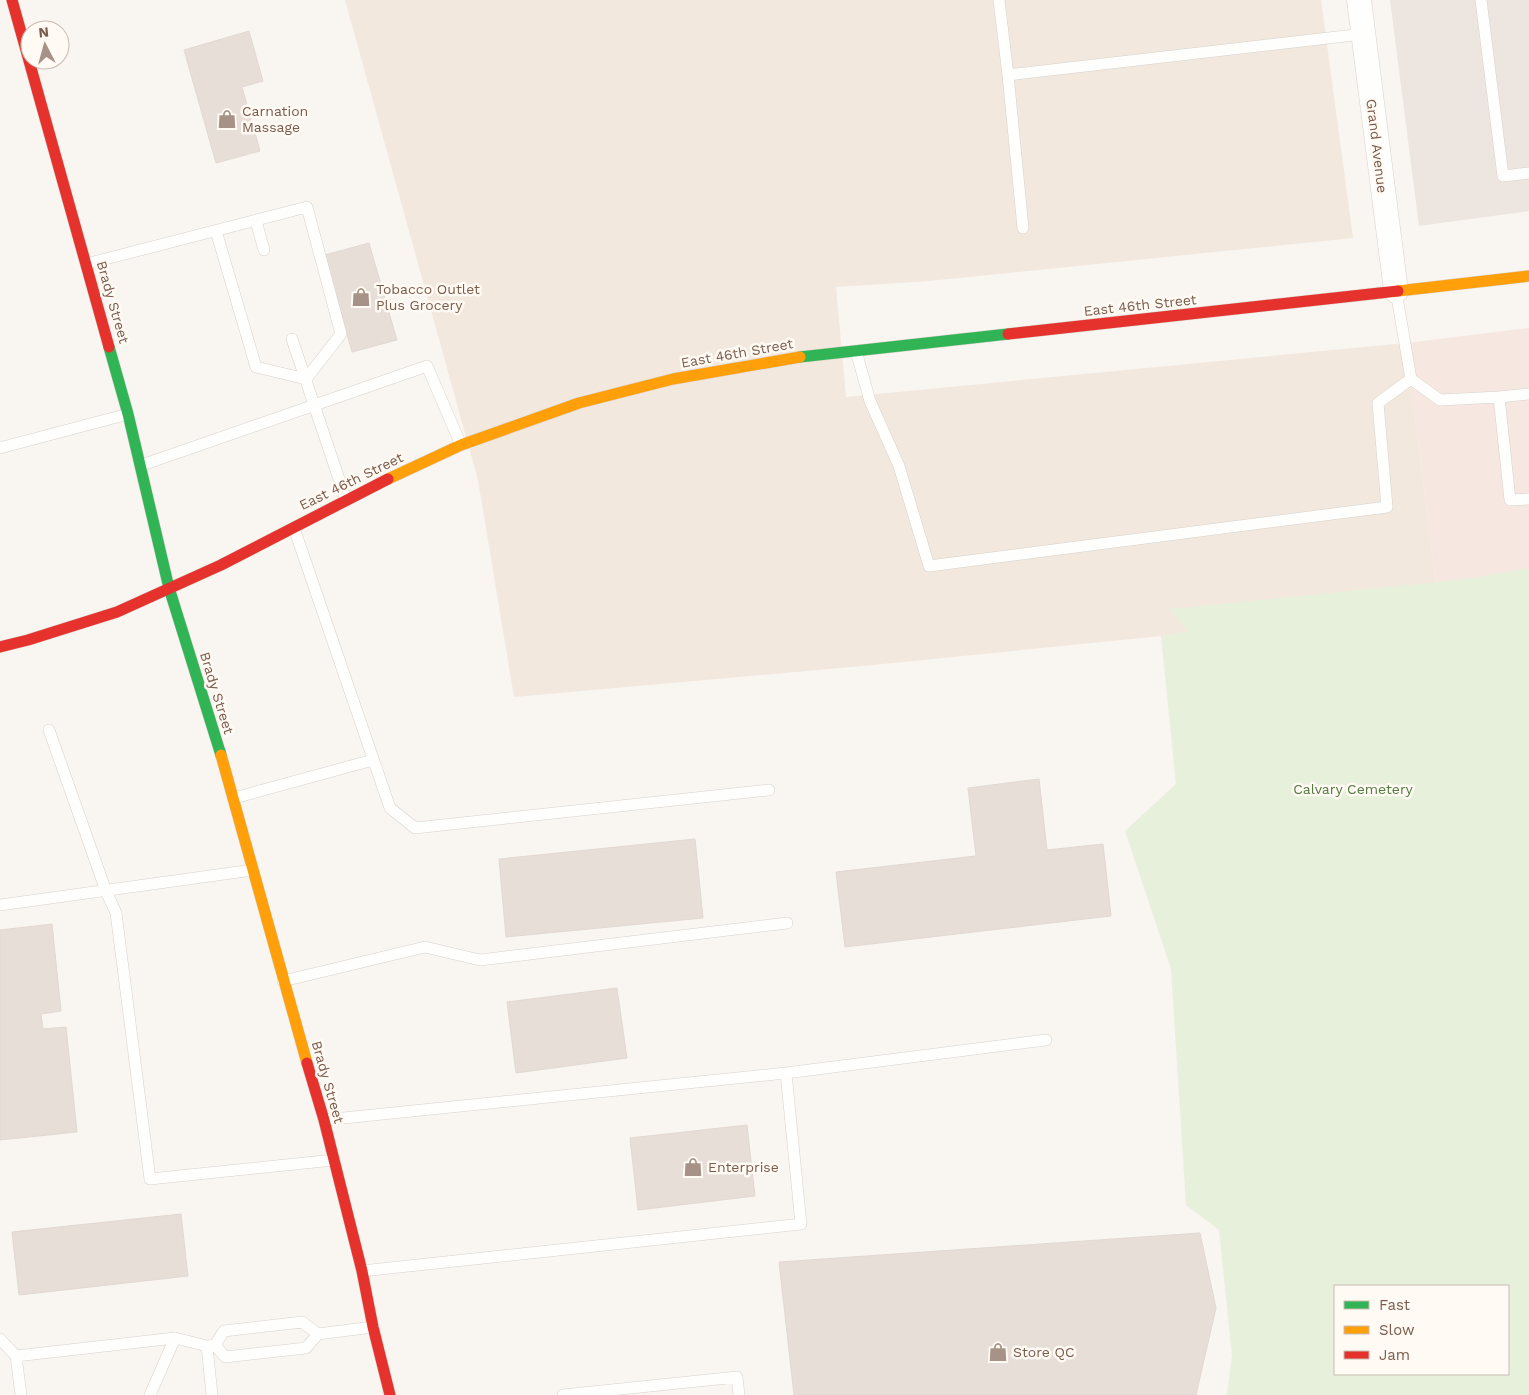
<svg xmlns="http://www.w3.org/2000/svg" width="1529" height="1395" font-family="'Work Sans',sans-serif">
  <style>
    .residential { fill: #f2e8de }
    .commercial { fill: #f6e8e1 }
    .industrial { fill: #ede5e0 }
    .green { fill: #e7f0db; fill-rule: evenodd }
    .building { fill: #e6ded7; stroke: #e2d8d2 }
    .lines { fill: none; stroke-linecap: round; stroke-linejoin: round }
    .lane-casing { stroke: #d7d1cb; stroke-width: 12 }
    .street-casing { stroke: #d7d1cb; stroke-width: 25 }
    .fast-casing { stroke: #d9d2cb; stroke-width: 12 }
    .slow-casing { stroke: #d9d2cb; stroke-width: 12 }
    .jam-casing { stroke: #d9d2cb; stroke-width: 12 }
    .lane { stroke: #fefefd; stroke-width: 11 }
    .street { stroke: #fefefd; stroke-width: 24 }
    .fast { stroke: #30b455; stroke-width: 11 }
    .slow { stroke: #ff9f0a; stroke-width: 11 }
    .jam { stroke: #e5322d; stroke-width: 11 }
    .labels { text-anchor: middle; stroke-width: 5; stroke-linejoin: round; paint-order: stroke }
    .poi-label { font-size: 14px; fill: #7a5c4d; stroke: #fffaf3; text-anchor: start }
    .street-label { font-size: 14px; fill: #7a5c4d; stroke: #fffaf3 }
    .park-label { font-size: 14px; fill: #537a41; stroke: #fffaf3 }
  </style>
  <rect width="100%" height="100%" fill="#f9f5f0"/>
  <path class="residential" d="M345,0h976l32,238 -424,43 -93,6 10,110 560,-54 32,258 -277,35 -288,29 -359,32 -36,-217z"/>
  <path class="commercial" d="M1529,328v261l-91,12 -32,-258z"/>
  <path class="industrial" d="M1390,0h139v211l-110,15z"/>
  <path class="green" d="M1529,568v827h-302l5,-39 -13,-126 -33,-25 -15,-236 -46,-138 51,-47 -15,-148 27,-4 -18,-23 297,-30zM1508,1286v88h-173v-88z"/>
  <path class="building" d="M249,31l14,50 -21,6 18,64 -44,12 -32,-113z
    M369,243l28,97 -45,12 -27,-97z
    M1039,779l8,71 56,-6 8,72 -266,31 -9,-75 140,-16 -8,-68z
    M695,839l8,79 -197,19 -7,-78z
    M52,924l9,87 -20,3 2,15 23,-2 11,105 -77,8v-210z
    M617,988l10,70 -111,15 -9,-71z
    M747,1125l8,71 -117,14 -8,-72z
    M181,1214l7,62 -169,19 -7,-63z
    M1200,1233l16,75 -20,87h-402l-15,-133z"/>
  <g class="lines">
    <g class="lane-casing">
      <path id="lane" d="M999,0l9,75
        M1481,0l22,176 26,-3
        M256,221l8,29
        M1023,228l-15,-153 355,-41
        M86,264l221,-57 34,127 -35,45 -50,-12 -40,-136
        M1396,291l15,88 29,21 59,-3 11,103 19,-1
        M292,339l54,161
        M856,351l14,50 29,65 30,100 458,-59 -9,-104 33,-24
        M1499,397l30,-3
        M0,448l128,-34
        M142,465l285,-99 34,79
        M294,528l96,280 25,20 354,-38
        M49,730l57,161 10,22 34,266 184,-19
        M234,798l139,-38
        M0,905l253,-35
        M283,981l142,-34 55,13 307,-37
        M324,1120l462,-47 260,-33
        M362,1271l439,-47 -15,-151
        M0,1339l16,17 5,39
        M215,1345l10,12 81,-9 12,-14 55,-7
        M215,1345l9,-14 78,-9 16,12
        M207,1346l5,49
        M16,1356l159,-18 32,8 8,-1
        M150,1395l25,-57
        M563,1395l174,-18 2,18"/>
    </g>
    <g class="street-casing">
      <path id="street" d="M1359,0l37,291"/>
    </g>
    <g class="fast-casing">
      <path id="fast" d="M109,347l19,67 41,174 52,167
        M800,357l208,-23"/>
    </g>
    <g class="slow-casing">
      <path id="slow" d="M1398,291l131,-15
        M388,479l73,-34 118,-42 94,-24 127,-22
        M221,755l86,308"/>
    </g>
    <g class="jam-casing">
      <path id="jam" d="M12,0l97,347
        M1008,334l390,-43
        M0,647l28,-7 89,-28 104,-47 167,-86
        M307,1063l17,57 38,151 11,56 17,68"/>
    </g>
    <use href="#lane" class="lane"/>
    <use href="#street" class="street"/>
    <use href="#fast" class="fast"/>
    <use href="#slow" class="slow"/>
    <use href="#jam" class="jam"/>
  </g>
  <defs>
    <g id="shop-bare" transform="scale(1.5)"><path d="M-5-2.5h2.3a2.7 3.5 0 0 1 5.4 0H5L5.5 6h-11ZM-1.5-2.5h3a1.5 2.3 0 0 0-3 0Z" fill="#a69286" stroke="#fffaf3" stroke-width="2.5" paint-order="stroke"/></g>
  </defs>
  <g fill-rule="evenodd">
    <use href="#shop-bare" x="227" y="119"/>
    <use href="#shop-bare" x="361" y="297"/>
    <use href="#shop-bare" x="693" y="1167"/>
    <use href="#shop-bare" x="998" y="1352"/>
  </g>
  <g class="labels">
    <g class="poi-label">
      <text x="242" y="116">Carnation<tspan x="242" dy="16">Massage</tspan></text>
      <text x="376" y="294">Tobacco Outlet<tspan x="376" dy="16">Plus Grocery</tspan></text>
      <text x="708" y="1172">Enterprise</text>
      <text x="1013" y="1357">Store QC</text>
    </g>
    <g class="street-label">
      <text transform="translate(1377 146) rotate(83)" y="5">Grand Avenue</text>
      <text transform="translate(113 302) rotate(74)" y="5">Brady Street</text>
      <text transform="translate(1140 305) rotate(-6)" y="5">East 46th Street</text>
      <text transform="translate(737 353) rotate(-10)" y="5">East 46th Street</text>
      <text transform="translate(351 481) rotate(-26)" y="5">East 46th Street</text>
      <text transform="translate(217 693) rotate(73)" y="5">Brady Street</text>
      <text transform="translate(328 1082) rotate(74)" y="5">Brady Street</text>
    </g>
    <g class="park-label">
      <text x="1353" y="794">Calvary Cemetery</text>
    </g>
  </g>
  <rect x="1334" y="1285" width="175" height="90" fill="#fffaf3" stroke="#cabbb1"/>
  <rect x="1344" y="1301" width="25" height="8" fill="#30b455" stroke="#cabbb1"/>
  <text x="1379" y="1310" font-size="15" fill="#7a5c4d">Fast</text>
  <rect x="1344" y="1326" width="25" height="8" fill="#ff9f0a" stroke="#cabbb1"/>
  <text x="1379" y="1335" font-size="15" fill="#7a5c4d">Slow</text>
  <rect x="1344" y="1351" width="25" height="8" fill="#e5322d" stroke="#cabbb1"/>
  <text x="1379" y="1360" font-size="15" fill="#7a5c4d">Jam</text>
  <g transform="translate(45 45) rotate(354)"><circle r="24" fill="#fffaf3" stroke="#cabbb1"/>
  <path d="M0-4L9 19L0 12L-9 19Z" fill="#a69286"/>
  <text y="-8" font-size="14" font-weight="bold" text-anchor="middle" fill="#7a5c4d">N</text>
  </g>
</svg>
